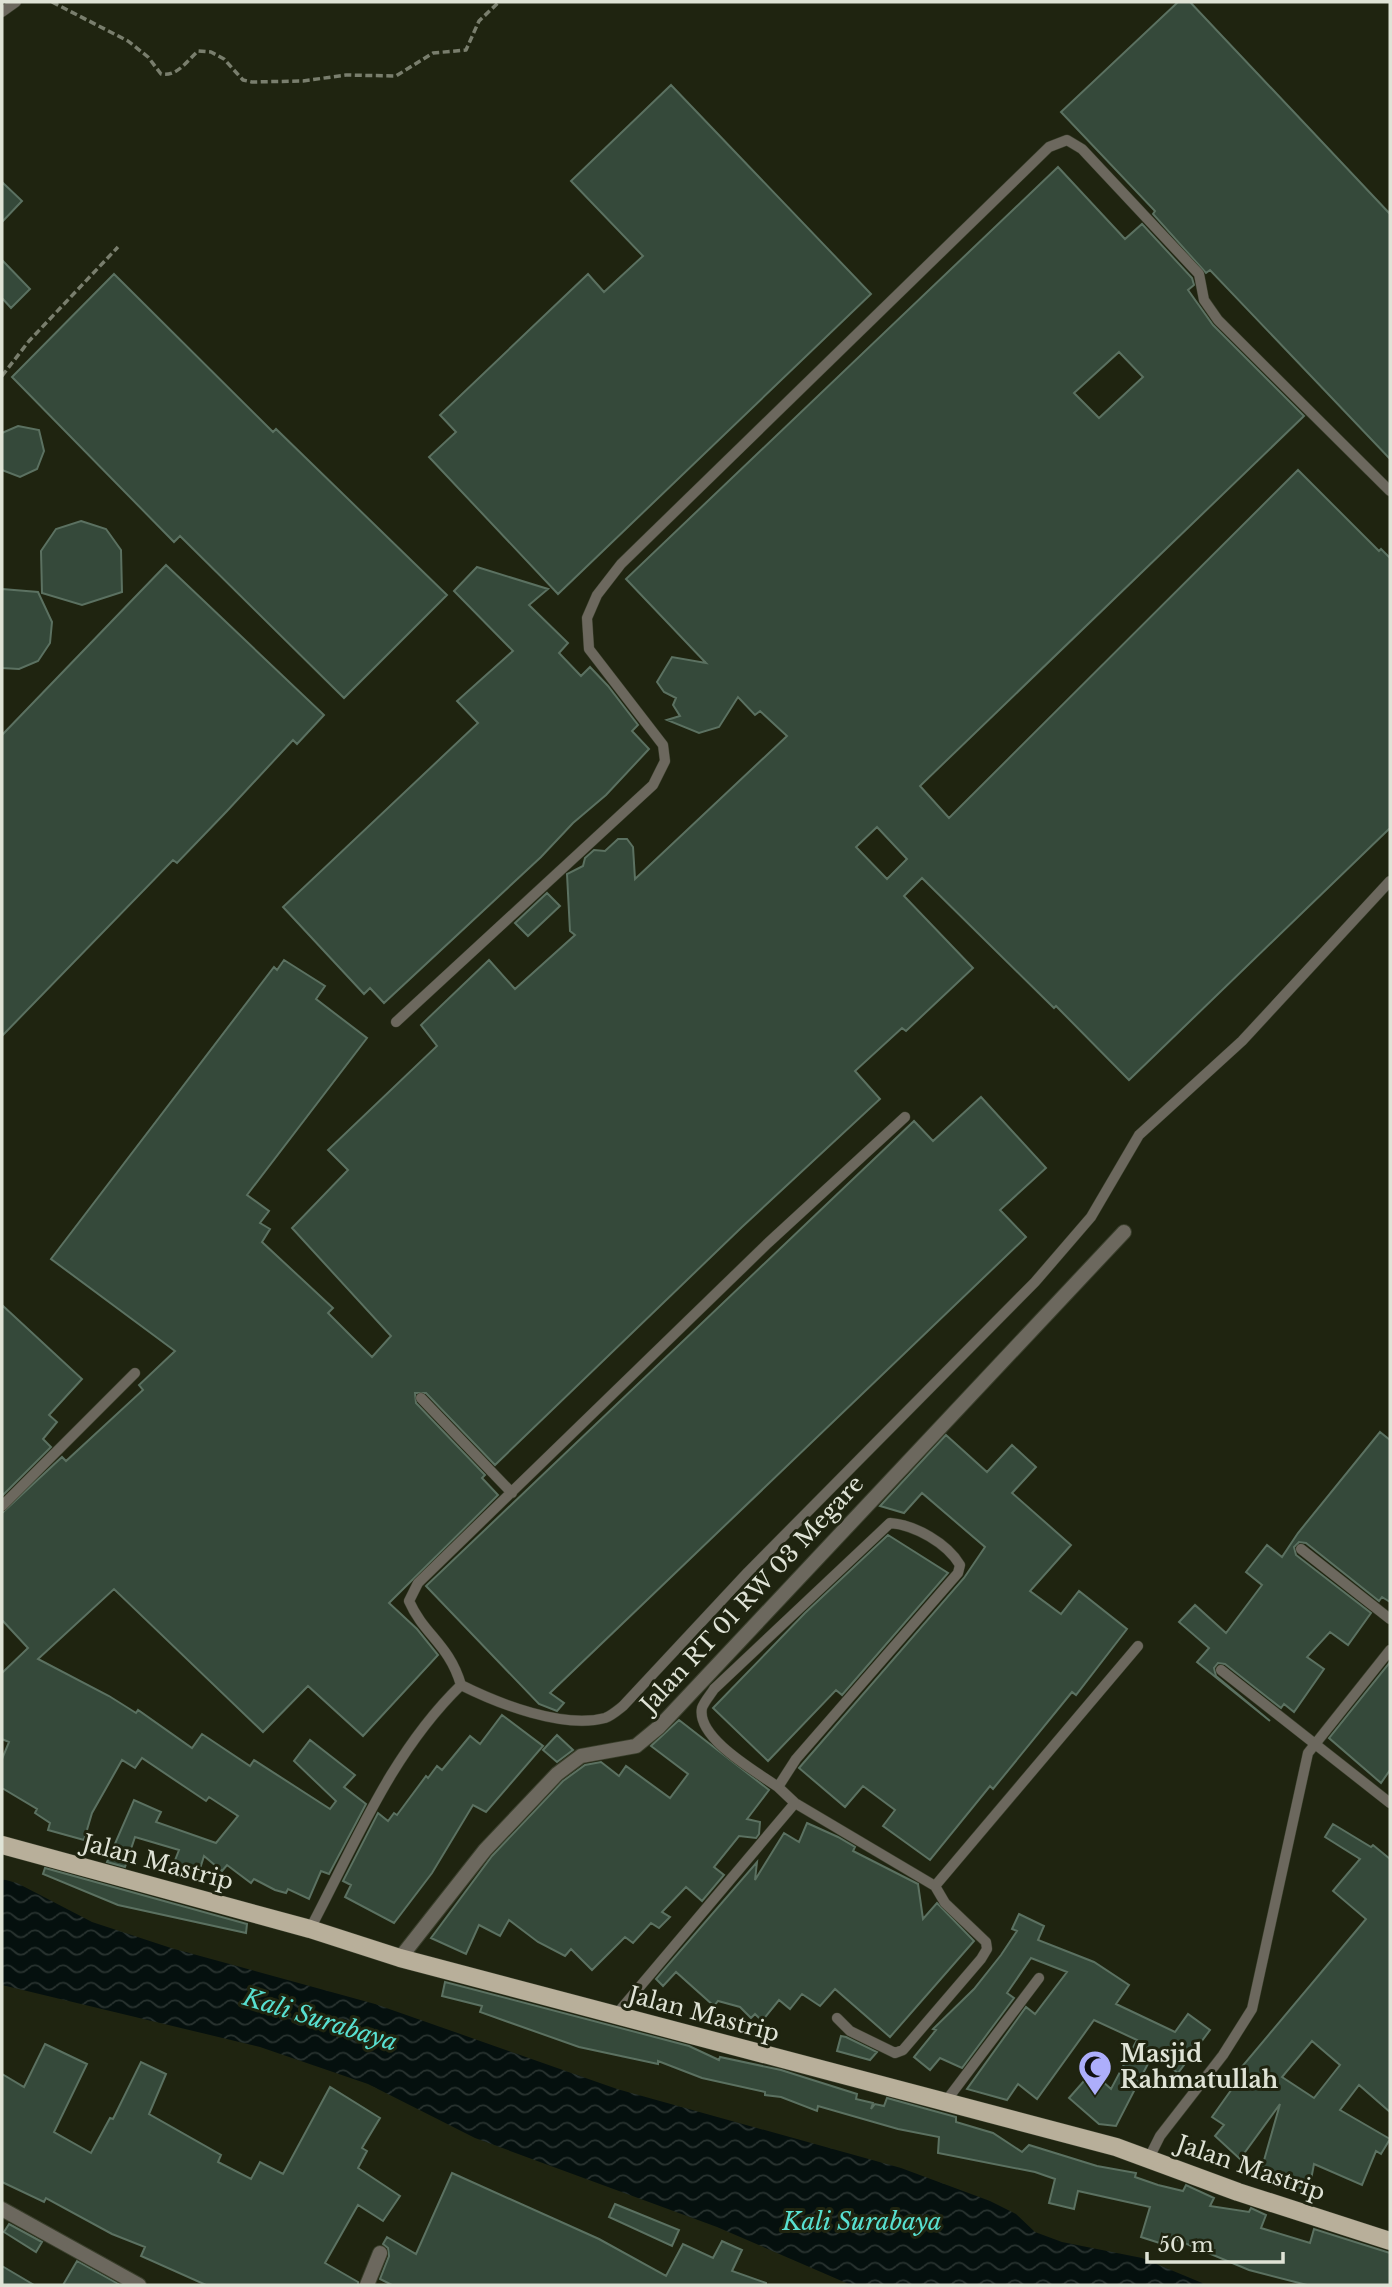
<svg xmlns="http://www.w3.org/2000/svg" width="1392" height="2287" font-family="'Libre Baskerville',serif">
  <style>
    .water { fill: url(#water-waves) }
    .building { fill: #35493a; stroke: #5b7161; stroke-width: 2; fill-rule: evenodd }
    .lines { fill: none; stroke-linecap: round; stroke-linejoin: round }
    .lane-casing { stroke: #3a3f2c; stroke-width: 11 }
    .street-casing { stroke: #3a3f2c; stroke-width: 16 }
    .primary-casing { stroke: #3a3f2c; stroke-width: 19 }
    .path { stroke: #797e6d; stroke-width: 3.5; stroke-dasharray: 7 3.5; stroke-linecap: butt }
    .lane { stroke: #6c685e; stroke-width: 10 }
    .street { stroke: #6c685e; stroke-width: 14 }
    .primary { stroke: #b8af9a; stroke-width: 18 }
    .labels { text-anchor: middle; stroke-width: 6; stroke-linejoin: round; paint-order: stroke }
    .street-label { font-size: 23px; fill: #dfe3d6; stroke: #1f2410 }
    .poi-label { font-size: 23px; font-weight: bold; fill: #dfe3d6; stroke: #1f2410; text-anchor: start }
    .water-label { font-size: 24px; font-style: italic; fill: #58e0d1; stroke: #1f2410 }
  </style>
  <defs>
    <pattern id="water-waves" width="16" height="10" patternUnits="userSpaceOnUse" patternTransform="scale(1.75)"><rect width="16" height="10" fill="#05100e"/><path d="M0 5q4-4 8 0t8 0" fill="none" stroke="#293330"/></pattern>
  </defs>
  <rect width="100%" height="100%" fill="#1f2410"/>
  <path class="water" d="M2,1879l15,4 75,39 79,26 204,56 242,85 284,79 89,33 26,13 19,18 27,10 80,16 65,27h-356l-134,-58 -242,-89 -107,-54 -108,-37 -258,-62z"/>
  <path class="building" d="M1178,2h12l200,212v245l-180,-189 -4,3 -53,-59 2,-3 -94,-99z
    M671,85l200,209 -313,300 -129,-137 27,-25 -16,-17 148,-141 16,18 39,-36 -72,-75z
    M1058,167l67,72 17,-15 50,54 2,7 -6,5 25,35 91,91 -384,370 29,32 349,-348 81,81 2,-2 9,9v270l-261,252 -73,-74 -2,2 -132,-130 -18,18 69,72 -67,63 -4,-3 -47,43 25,28 -138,128 -247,238 -69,-72h-11l1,10 69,72 -3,3 16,17 -109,108 28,26 21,26 -75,81 -55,-50 -45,46 -149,-143 -76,70 71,37 27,17 2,-3 54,38 10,-14 48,32 4,-6 76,49 6,-8 -42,-40 16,-21 45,35 -11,12 22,17 -37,70 -8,-3 -12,28 -21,-10 -2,4 -11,-3 -21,-11 -3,4 -24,-18 -5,6 -18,-15 -5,16 -25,-9 5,-13 -44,-13 -10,30 -18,-5 27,-62 27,12 -5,10 60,21 22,-27 -29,-19 -3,4 -64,-43 -7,10 -13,-8 -30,53 -8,27 -36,-10 2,-7 -15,-10 2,-4 -35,-21v-29l7,-17 -7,-3v-66l26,-25 -26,-28v-107l60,-56 4,4 77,-71 -4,-5 36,-34 -124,-92 223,-292 3,3 7,-10 41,26 -9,13 51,39 -120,157 22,16 -9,12 10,6 -8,13 71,66 -5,5 44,44 19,-21 -99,-108 56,-58 -20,-20 109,-104 -16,-21 68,-65 26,29 60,-54 -5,-4 -3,-57 16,-8 2,-8 9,-8 11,1 13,-12h9l6,8 2,32 152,-143 -27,-25 -5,4 -17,-18 -19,30 -20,6 -32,-13 13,-4 -7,-11 3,-7 -12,-6 -7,-10 15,-25 34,6 -80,-84zM1119,352l24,25 -44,41 -25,-25zM877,827l30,32 -20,20 -31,-32z
    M2,182l20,19 -20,21z
    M2,260l28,29 -19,19 -9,-10z
    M114,274l159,158 3,-3 171,166 -103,103 -164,-162 -6,6 -162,-165z
    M18,426l21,4 5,21 -7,18 -17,8 -18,-7v-37z
    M81,521l25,8 15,21 1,42 -40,13 -40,-12 -1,-42 15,-22z
    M166,565l158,150 -27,29 -4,-4 -66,71 -50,52 -4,-3 -171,176v-301z
    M477,567l71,22 -19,16 39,38 -9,10 22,23 9,-9 18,19 30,39 -6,6 17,18 -43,46 -33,28 -32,34 -157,146 -14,-15 -6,6 -81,-87 195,-184 -21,-22 56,-50 -59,-60z
    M2,589l36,3 14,30 -2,21 -12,18 -19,8 -17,-1z
    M547,893l13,13 -32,30 -13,-13z
    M981,1097l65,71 -46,42 26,27 -476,456 14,10 -7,8 -18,-7 -113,-118 488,-465 19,20z
    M2,1305l80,74 -33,36 8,7 -14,17 8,8 -49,49z
    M1380,1432l10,8v162l-8,-5 -3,4 -73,-58 -7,-1 -5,5 2,8 75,58 -23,32 -18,-13 -23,25 17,12 -30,43 -10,-8 -3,4 -56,-44 -7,-1 -4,5 2,8 54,45 -73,-59 12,-14 -30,-26 16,-17 31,28 36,-48 -16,-13 21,-27 15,12 16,-24z
    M946,1435l41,37 25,-27 24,22 -24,26 59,52 -41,46 31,23 18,-23 48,38 -51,66 -4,-3 -79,97 -3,-3 -60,74 -47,-34 12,-16 -32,-24 -18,21 -46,-39 165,-190 21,-31 -63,-54 -18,20 -24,-7z
    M888,1535l60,38 -106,122 -6,-5 -68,71 -55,-53 92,-95z
    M1390,1662v108l-9,13 -52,-45z
    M502,1715l41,31 -57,66 -13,-7 -41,68 -38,50 -49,-26 6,-12 -8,-4 35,-68 10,8 6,-8 3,2 29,-39 2,2 9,-12 5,4 28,-34 10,8z
    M679,1720l90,70 -22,29 13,3 -1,12 -3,4 -17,-2 -25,31 10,8 -22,26 -16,-14 -24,25 8,5 -11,11 -8,-5 -18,20 -8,-6 -33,33 -21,-21 -6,7 -27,-14 -29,-22 -9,16 -21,-11 -13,29 -35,-16 61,-82 71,-75 22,-16 16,-3 18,14 7,-10 44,32 18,-24 -37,-28z
    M557,1735l16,15 -16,12 -14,-12z
    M807,1823l31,14 17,10 -2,4 65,33 5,35 14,-16 37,38 -84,96 -55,-48 -15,17 -18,-12 -12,15 -11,-9 -17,21 -7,-7 -4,4 -11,-11 -22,-6 -4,5 -38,-34 -13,14 -7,-7 101,-117 -2,18 29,-47 15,9z
    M1333,1824l38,23 2,-2 17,14v253l-31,-27 -19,25 50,29 -9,15 -5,-3 -14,34 -48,-21 -5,26 -50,-12 21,-74 -40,55 -25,-23 9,-11 -12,-8 32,-45 -4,-3 126,-150 -33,-28 27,-32 -35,-22zM1312,2041l28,24 -26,33 -32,-21z
    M45,1868l202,56 -1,9 -128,-28 -75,-31z
    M1019,1914l25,12 -6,14 56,22 35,23 -13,19 59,28 13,-18 22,16 -32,43 -25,-19 -37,72 -17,-2 -30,-26 23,-26 19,17 26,-49 -43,-20 -57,79 -19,-15 -11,16 -40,-11 59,-82 9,7 32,-42 -36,-14 -24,35 7,5 -52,70 -22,-10 -10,12 -16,-13 22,-27 -3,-1 41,-40 27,-34 16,-24 -5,-2z
    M445,1982l244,64 30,14 1,-3 61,13 76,24 -1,5 17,4 -2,6 4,-5 9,2 3,-8 69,19v5l37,11 29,19 7,-7 68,21 39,7 -1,4 23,8 25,6 3,-6 28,13 -4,8 39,6 2,-4 15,7 -5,13 49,15 4,-14 76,24v32h-83l-58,-15 -74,-31 -3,8 -31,-10 9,-30 -72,-16 -4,18 -25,-6 6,-24 -20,-7 -97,-19 1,-16 -41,-8 -80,-23 -1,5 -36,-14 -16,-2v-3l-63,-14 -44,-17v3l-79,-17 -99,-35 2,-6 -40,-10z
    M841,2036l5,1 31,15 -7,8 -33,-9z
    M45,2044l42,20 -33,68 37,21 19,-35 3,1 28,-57 25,12 -17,40 72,41 -3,7 33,17 9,-17 23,12 47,-87 50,31 -18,30 5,3 -9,17 42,28 -17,25 -25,-16 -33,58 33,19v3h-152l-65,-29 4,-9 -33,-13 -66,-36 -2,4 -42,-20v-108l22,13z
    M452,2173l147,66 67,37 17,-32 30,14 9,-17 20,9 -10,21 34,12v2h-374l-12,-6 9,-23 -1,-8 -5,-4 4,-7 29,17z
    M615,2204l64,26 -7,16 -63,-29z
    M9,2224l33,18 -6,10 -32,-20z
    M77,2261l43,24h-57z
    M2,2266l32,19h-32z"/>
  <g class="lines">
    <g class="lane-casing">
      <path id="lane" d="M2,12l14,-10
        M396,1022l257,-237 12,-24 -2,-16 -74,-96 -2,-31 10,-23 24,-31 428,-417 18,-7 15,9 117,125 5,26 14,20 172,171
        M421,1398l91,95
        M2,1506l133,-133
        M1301,1549l89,70
        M1221,1670l169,133
        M461,1685c38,19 102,44 144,33 6,-2 13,-8 18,-12l125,-134 287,-290 56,-65 48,-82 103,-94 148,-160
        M778,1787c-21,-15 -82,-49 -76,-79 2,-6 9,-14 12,-19l176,-166c25,2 57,20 70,42l-2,8 -162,186 -18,28 17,16 140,83 203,-240
        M310,1929c45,-85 81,-176 151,-244 -12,-41 -37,-50 -52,-84l9,-18 350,-340 137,-126
        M615,2016l180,-213
        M837,2018l13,13 45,22 8,-3 78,-91 6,-10 -1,-7 -41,-39 -10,-17
        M946,2101l93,-123
        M1149,2158l11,-22 63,-81 29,-46 56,-256 82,-103"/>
    </g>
    <g class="street-casing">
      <path id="street" d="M400,1958l85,-108 72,-76 24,-18 55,-10 23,-19 465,-495
        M2,2209l137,76
        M367,2285l13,-32"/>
    </g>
    <g class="primary-casing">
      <path id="primary" d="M2,1845l308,84 90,29 716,189 122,45 152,49"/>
    </g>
    <path class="path" d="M52,2l76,39 20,16 13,17c16,3 26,-13 37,-23l13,1 13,7 19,21 9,2 51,-1 43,-6 50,1 37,-23 33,-3 13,-29 20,-19
      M2,376l27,-35 89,-94"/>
    <use href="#lane" class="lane"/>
    <use href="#street" class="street"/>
    <use href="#primary" class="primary"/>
  </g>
  <defs>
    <g id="mosque-pin" transform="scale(1.75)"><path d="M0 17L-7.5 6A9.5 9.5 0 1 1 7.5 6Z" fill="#adaefb" stroke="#1f2410"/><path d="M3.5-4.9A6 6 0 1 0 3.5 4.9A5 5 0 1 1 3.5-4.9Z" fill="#111"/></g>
  </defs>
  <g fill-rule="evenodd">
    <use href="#mosque-pin" x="1095" y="2067"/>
  </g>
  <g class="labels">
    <g class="street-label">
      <text transform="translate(752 1594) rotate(-47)" y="8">Jalan RT 01 RW 03 Megare</text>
      <text transform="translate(158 1862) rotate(15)" y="8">Jalan Mastrip</text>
      <text transform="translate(704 2014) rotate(15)" y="8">Jalan Mastrip</text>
      <text transform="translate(1251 2168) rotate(19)" y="8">Jalan Mastrip</text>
    </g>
    <g class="poi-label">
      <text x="1120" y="2062">Masjid<tspan x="1120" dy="26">Rahmatullah</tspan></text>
    </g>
    <g class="water-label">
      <text transform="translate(320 2020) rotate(17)" y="8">Kali Surabaya</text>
      <text x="862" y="2230">Kali Surabaya</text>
    </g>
  </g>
  <rect width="1392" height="2287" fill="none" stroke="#dfe3d6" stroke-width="7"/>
  <path d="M1147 2252v10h136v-10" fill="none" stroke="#dfe3d6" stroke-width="3.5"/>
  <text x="1158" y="2252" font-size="21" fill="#dfe3d6" stroke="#1f2410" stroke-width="5" paint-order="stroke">50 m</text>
</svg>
